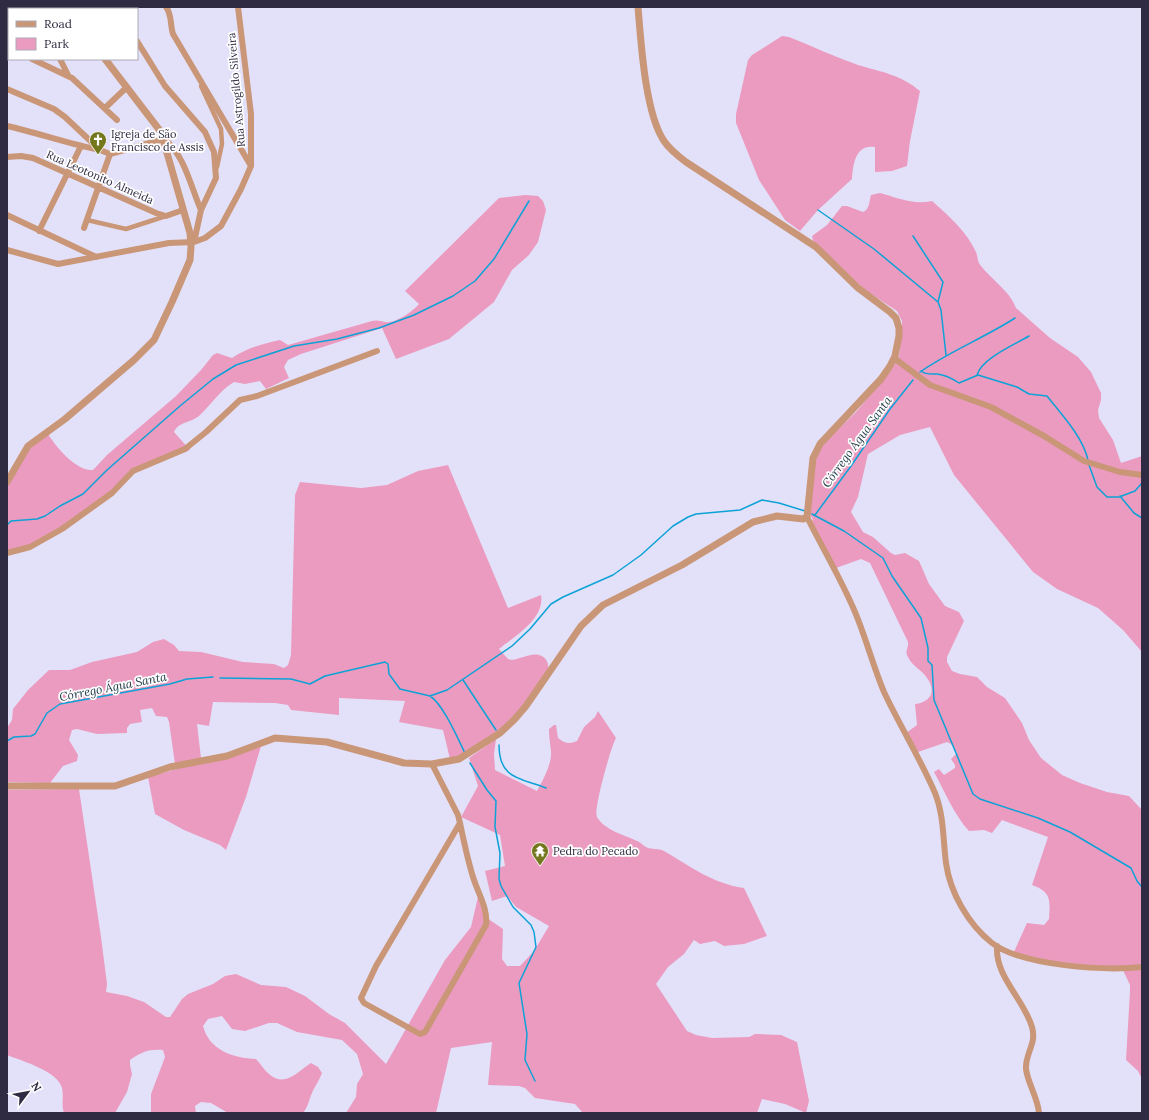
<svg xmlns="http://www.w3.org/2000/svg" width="1149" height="1120" font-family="Lora,serif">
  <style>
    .green { fill: #eb9bc0 }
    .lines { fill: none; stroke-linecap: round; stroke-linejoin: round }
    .stream { stroke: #0da2d6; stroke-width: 1.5 }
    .pedestrian { stroke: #c99678; stroke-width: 4.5 }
    .minor { stroke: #c99678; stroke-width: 6 }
    .tertiary { stroke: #c99678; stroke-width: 7 }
    .labels { text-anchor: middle; stroke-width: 3.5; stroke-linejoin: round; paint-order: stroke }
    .street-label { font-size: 11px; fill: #2f2b42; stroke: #fff }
    .poi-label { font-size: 11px; fill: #2f2b42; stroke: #fff; text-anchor: start }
    .water-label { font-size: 12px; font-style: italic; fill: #223c49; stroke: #fff }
  </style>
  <rect width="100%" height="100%" fill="#e3e1f9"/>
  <path class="green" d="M782,36l7,1c23,9 46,20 69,28 24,7 43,10 62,26l-10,50 -3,25 -15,5 -17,1v-25c-20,-3 -22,18 -23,32l-34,31 -18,21 -15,-11 -26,-40 -23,-57v-9l12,-54 4,-5z
    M880,193c18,5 33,12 52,8 16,14 35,31 44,51 2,5 1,9 5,14 11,14 29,25 35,42l34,30 28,19 13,15 10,21v7l-3,10 1,8 14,22 8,23 21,-7v196l-19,-22 -25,-22 -41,-19 -24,-17 -79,-97 -24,-48 -30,8 -32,19 -10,43 -7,15 12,20 10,5 18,16 4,2 10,-2 14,8 10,23 16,22 14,6 5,9 -17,36v5l5,9 8,3 17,3 10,10 18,11 17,25 7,17 12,18 21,17 18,8 27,9 22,4 13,14v269l-4,-8 -12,-11 4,-69v-6l-8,-17h-32l-77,-14 14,-31 17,2 5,-6c1,-18 3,-27 -17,-34l16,-48 -46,-17 -10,13 -8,-3 -15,1c-15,-16 -24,-39 -35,-59l5,-3 5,6 11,-7v-3l-4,-6 6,-6 -6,-9 -4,-2 -32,11 -9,-20 11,-8 -2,-21c15,-2 22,-12 12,-26 -5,-8 -15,-12 -19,-21 -4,-6 1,-8 0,-15l-38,-79 -9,-4 -25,9 -26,-46 3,-2 -3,-6 6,-58 4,-9 36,-35 36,-43 7,-13 3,-25v-10l-5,-10 -32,-21 -52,-49 -1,-5 15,-11 15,-19h5l16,6c7,-3 6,-11 8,-17z
    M525,195l13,1 5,5 3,9 -8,32 -9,13 -17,15 -18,32 -45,37 -53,20 -14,-31 -81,26 -13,6 -4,7 5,11 -23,11 -6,-8 -15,3 -11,-2c-16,10 -22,22 -34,33 -8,8 -21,6 -26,17l16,18 -57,22 -25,22 -49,36 -37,19 -15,4v-66l16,-33 25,-20c7,12 29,38 45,36l14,-15 69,-59 25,-26 12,-15 4,-2 15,5c15,-10 30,-14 48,-18l8,5c28,-8 56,-16 84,-24 6,-2 12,2 18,1 10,-2 23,-11 29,-18l-14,-13 94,-93z
    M448,465l60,143 33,-13c4,24 -26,41 -42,54l9,10 4,1c8,-1 19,-7 27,-5 7,2 10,8 9,14 -3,12 -37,53 -48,61 -15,11 -33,23 -50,29l-7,-29 -44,-8 6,-21 -66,-3v17l-48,-5 -3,-5 -13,-2 -62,-1 -4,24 -12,-2 4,34 -26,6 -6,-42 -2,-5 -11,-1 -4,-8 -12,2 2,12 -12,2 -3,4v5l-30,1 -20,-5 -5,1 -3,10 9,15 -1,6 -14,5 -13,17 -43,-1v-54l5,-8 1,-11 15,-19 21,-20h21l22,-8 45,-10 16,-10 11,-3 10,6 5,6 22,1 42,10 31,2 10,4 4,-3 3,-10 4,-160 5,-13 61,6 26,-3 31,-14z
    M598,711l18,27c-5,8 -23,73 -19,79 8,14 29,18 42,25 2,1 5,4 7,5 6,3 12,1 18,4 28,16 47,32 80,37l23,48 -23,8 -20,2 -9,-5 -15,3 -6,-4 -10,14 -16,13 -12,17 31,47 9,4 16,3 37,-1 6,-3 26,1 16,7 12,59 -3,12 -21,-9 -23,-5 -5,14h-174l-8,-9 -40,-6 -10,-10 -6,-2 -31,-1 4,-43 -41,6 -15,65h-90l10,-16 1,-13 6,-10 -6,-20 -15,-14 -45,-8 -20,-9h-8l-24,8 -13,-2 -10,-13 -14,3 -5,7c6,24 30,32 53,33 5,5 8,11 13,15 16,14 28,-2 42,-11l7,4 4,6c-3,8 -7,13 -10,20 -3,7 -4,14 -9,20h-75l-17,-10 -10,-1 -6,4 1,7h-45v-19l14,-37 -2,-7c-14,-1 -22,2 -33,10v5l2,9 -5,18 -12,21h-51c-3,-9 0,-16 -2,-25 -4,-17 -40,-27 -55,-33v-265l72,-1 22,148 6,47 -1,8 21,4 17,6 22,15h4l12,-18 6,-5 25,-10 12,-8 11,-2 25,11 25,2 19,9 24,18 16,9 41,41 59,-104 26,-33 7,-30 9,21 16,11 -1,30 5,7h13l14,-15 15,-25 -33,-19 -9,-11 -15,5 -7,-30 20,-5 -5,-31 -39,-18 17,-31 -9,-28 27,-19 -2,15 1,16 42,21c6,-11 15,-27 14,-40 -1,-8 -2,-14 -2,-22l5,-4h2l2,13c7,6 12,6 19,3l7,-14 11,-10z
    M261,746l-15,51 -20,53 -6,-5 -36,-15 -29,-16 -7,-37z"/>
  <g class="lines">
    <path class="stream" d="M818,210l56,39 64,53
      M913,236l30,46 -5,20 3,8 5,45
      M921,371c5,4 10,3 16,3 9,1 16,5 22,9l19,-8 39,12 12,7 18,2c14,18 36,41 41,64
      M920,372c30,-21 64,-34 95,-54
      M977,375c5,-17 37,-30 52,-39
      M1089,465l8,22 10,10h12l16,-6 7,-8
      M1120,496l14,17 8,5
      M812,514l32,17 39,27 9,18 29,42 7,30v13l4,4 2,35 39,94 7,5 58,19 32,14 61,36 6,13 5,6
      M815,515l36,-49 39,-57 23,-29
      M7,525l4,-4 26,-2 8,-3 15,-10 23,-12 24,-24 73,-64 33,-27 23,-14 58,-19 43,-7 42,-11 35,-13 39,-19 22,-15 19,-22 35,-58
      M220,678l71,1 19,5 15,-8 60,-14 3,2 1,10 11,15 30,7 17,-6 65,-44 18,-17 21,-25 12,-7 50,-22 28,-20 32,-29 15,-9 8,-3 44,-4 22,-10 17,3 26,8
      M463,680l33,50
      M430,696c13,8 28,43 35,57
      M7,741l7,-4 17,-1 4,-2 12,-21 13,-9 110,-20 17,-5 26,-2
      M499,745c0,34 21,33 47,43
      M470,763l17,27 9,11 -1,26 5,26 -1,26 2,7 12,21 18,18 3,7 2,15 -17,36 8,51 -2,26 10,21"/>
    <path class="pedestrian" d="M201,86l20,43 1,15 -5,23
      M87,220l39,9 40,-13"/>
    <path class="minor" d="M42,7v2
      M116,7l1,2
      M166,7c6,7 4,18 7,27l78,132
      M7,40l2,-1
      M137,41l28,45 40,46 9,20 2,26 -15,32 -7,32
      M7,49l2,1
      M32,59l40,19 45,42
      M60,59l8,16
      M7,89l47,20 11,8 35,33 10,4 54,-15c21,16 27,49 37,71
      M105,108l22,-21
      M7,126c31,7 62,18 93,24
      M7,157l14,-1 12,2 123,55 10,3 17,-6
      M7,215l89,42
      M84,228l26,-74
      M39,231l42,-85
      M7,250l51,14 111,-21 25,-1 11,-4 16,-12 20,-37 10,-23v-52l-13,-107
      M894,358l36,27 61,22 53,29 40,25 36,11 22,3
      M807,517c16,32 34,62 48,95 11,26 18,54 29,80 16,34 36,66 51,101 9,22 8,47 11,70 4,30 23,62 46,80 30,23 113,28 150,24
      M7,553l23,-6 32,-18 50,-36 21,-22 52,-22 21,-17 34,-32 17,-4 120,-45
      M432,764l26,51 2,8c4,19 8,39 14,57 5,15 14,29 12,45l-61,107 -5,2 -56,-31 -3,-5 15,-32 84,-143
      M997,946c-2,31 27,53 35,81 5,17 -7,26 -6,42 2,15 12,29 13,44"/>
    <path class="tertiary" d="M69,7l1,2
      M76,7l1,2
      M7,482l21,-36 37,-27 69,-59 20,-20 18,-38 18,-42 1,-13 -1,-14 -29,-101 -56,-73
      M7,786h108l55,-19 57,-11 48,-18 52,4 77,21 28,1 27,-5 41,-26 14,-13 12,-14 55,-80 22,-21 79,-40 71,-43 24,-6 26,3 4,-2 6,-59 7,-14 61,-65 9,-13 5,-10 4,-20v-8l-3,-10 -6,-6 -32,-24 -42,-41 -130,-85c-8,-6 -16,-12 -22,-21 -19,-28 -23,-99 -26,-134"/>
  </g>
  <defs>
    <g id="church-pin" transform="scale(0.9)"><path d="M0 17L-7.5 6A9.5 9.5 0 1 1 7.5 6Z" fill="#74771e" stroke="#fff"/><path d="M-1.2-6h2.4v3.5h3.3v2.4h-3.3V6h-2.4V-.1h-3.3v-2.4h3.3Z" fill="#fff"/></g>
    <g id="temple-pin" transform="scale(0.9)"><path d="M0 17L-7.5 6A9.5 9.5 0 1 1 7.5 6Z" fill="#74771e" stroke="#fff"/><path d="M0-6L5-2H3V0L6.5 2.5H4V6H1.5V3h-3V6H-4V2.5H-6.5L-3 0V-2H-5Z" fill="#fff"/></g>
  </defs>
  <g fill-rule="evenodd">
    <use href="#church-pin" x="98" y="140"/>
    <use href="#temple-pin" x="540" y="851"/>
  </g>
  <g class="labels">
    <g class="street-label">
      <text transform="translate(236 90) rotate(-95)" y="4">Rua Astrogildo Silveira</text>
      <text transform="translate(100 177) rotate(24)" y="4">Rua Leotonito Almeida</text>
    </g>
    <g class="poi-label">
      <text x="111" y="138">Igreja de São<tspan x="111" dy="13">Francisco de Assis</tspan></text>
      <text x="553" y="855">Pedra do Pecado</text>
    </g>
    <g class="water-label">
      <text transform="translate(857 442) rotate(-54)" y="4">Córrego Água Santa</text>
      <text transform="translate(113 687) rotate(-11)" y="4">Córrego Água Santa</text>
    </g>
  </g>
  <rect width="1149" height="1120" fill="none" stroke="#2f2b42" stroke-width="16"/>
  <rect x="8" y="8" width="130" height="52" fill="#ffffff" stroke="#acaab3"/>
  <rect x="16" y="21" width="20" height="6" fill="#c99678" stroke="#acaab3"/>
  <text x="44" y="28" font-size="12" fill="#2f2b42">Road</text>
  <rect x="16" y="38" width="20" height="12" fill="#eb9bc0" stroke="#acaab3"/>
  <text x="44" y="48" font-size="12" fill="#2f2b42">Park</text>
  <g transform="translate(28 1092) rotate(58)" stroke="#ffffff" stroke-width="3" paint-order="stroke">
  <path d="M0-3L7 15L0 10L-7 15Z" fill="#2f2b42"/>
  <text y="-6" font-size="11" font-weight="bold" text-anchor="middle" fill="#2f2b42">N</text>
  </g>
</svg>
